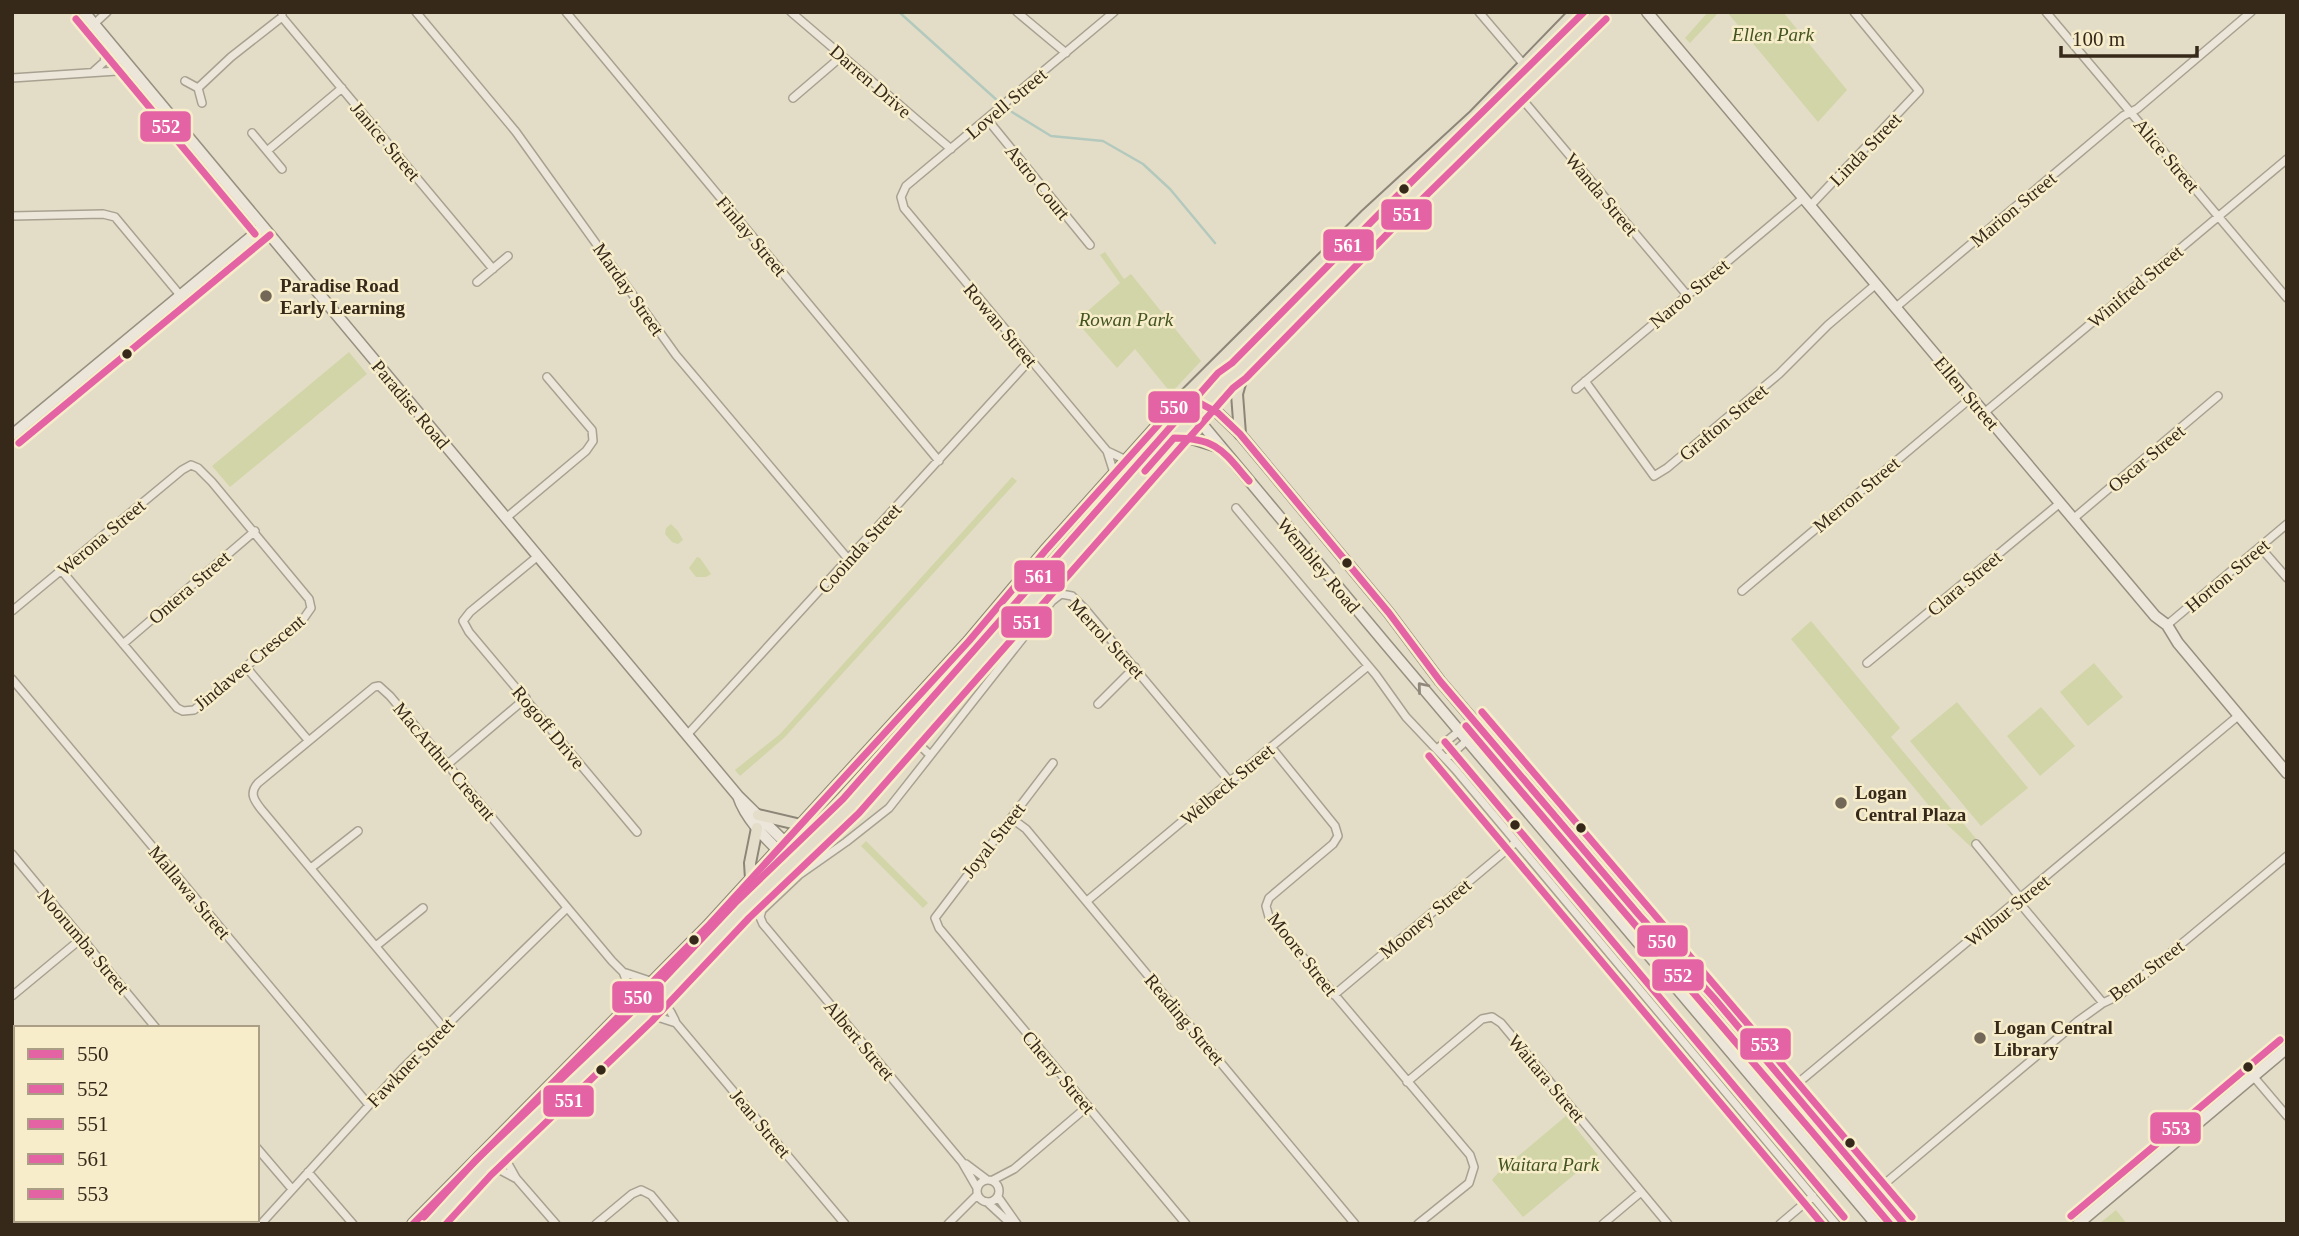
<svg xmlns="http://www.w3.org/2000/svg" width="2299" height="1236" font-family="'Times New Roman',serif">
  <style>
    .green { fill: #d1d5a8 }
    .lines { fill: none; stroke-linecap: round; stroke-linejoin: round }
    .stream { stroke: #b3c9bd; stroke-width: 2.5 }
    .street-casing { stroke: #a8a191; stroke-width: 10 }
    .secondary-casing { stroke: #979081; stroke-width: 13 }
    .primary-casing { stroke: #8d8678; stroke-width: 14 }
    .street { stroke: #ebe6d9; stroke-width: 7 }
    .secondary { stroke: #ebe6d9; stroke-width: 10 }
    .primary { stroke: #e3ddca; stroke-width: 10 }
    .bus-1-casing { stroke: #f7edca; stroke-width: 12 }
    .bus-2-casing { stroke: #f7edca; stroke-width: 12 }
    .bus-3-casing { stroke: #f7edca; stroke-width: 12 }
    .bus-4-casing { stroke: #f7edca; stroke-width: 12 }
    .bus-5-casing { stroke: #f7edca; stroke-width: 12 }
    .bus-1 { stroke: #e463a4; stroke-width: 7 }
    .bus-2 { stroke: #e463a4; stroke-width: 7 }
    .bus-3 { stroke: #e463a4; stroke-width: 7 }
    .bus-4 { stroke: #e463a4; stroke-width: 7 }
    .bus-5 { stroke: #e463a4; stroke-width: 7 }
    .oneway { stroke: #90887a }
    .bus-dot { fill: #36291a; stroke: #f7edca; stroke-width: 2.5 }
    .poi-dot { fill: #736857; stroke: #f7edca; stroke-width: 2.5 }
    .labels { text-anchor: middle; stroke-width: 5; stroke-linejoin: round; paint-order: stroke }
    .park-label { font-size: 19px; font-style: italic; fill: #43541f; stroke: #f7edca }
    .street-label { font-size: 19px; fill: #36291a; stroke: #f7edca }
    .poi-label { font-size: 19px; font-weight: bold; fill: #36291a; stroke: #f7edca; text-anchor: start }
    .line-badge { stroke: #f7edca; stroke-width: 2.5 }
    .badge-label { font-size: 19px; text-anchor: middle; font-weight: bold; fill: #fff }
  </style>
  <rect width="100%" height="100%" fill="#e3ddc7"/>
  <path class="green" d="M1708,12h11l-29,31 -5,-5z
    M1727,12h56l64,78 -29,32z
    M1105,252l19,27 7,-5 70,87 -30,32 -36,-44 -18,19 -41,-47 44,-38 -20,-28z
    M349,352l18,22 -137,113 -18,-21z
    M1012,477l5,4 -233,257 -44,38 -5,-6 45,-36z
    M671,524l7,7 5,9 -5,4 -6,-2 -7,-8 1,-6z
    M697,557l3,1 11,16 -5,3h-10l-7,-9z
    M1811,621l89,107 -9,9 87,104 -7,6 -36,-34 -144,-174z
    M2094,663l29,34 -35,29 -28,-34z
    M1957,702l71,86 -47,38 -71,-85z
    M2041,707l34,39 -35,30 -33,-40z
    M866,841l62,62 -5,5 -62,-62z
    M1566,1116l32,39 -75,62 -31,-37 5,-6z
    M2116,1210l11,14h-28z"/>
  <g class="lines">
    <path class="stream" d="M899,12l100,90
      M1012,112l39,24 52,5 40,23 27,25 45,54"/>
    <g class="street-casing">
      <path id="street" d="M282,12v5l211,252
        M416,12l100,120 160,223 173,205
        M566,12l373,449
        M791,12l160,137
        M1017,12l49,41
        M1479,12l46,54
        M2046,12l241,286
        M94,24l13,-12
        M94,71l10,-9 4,-20
        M12,78l120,-8
        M185,81l13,7 4,15
        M198,88l33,-31 51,-40
        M1517,93l170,202
        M793,98l49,-42
        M987,119l103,126
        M252,133l30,36
        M267,151l75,-63
        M1810,206l109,-115 -65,-79
        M12,216l91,-2 12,3 65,78
        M477,282l31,-26
        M1895,308l228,-192 14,-7 114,-97
        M1585,381l69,95 13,-8 112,-94 49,-49 47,-40
        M1576,389l227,-191
        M1984,413l303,-254
        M1107,451l19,9
        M1114,473l-7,-22 -203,-243 -3,-11 5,-11 208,-174
        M1236,508l140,167 30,42 49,52 381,455
        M506,518l80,-67 7,-10 -1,-11 -45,-53
        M2073,519l145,-123
        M2260,547l27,31
        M538,556l-68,56 -7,9 6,11 168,200
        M1742,591l229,-193
        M12,611l170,-141 9,-5 7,3 14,14 97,117 2,9 -7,10 -110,92 -11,1 -6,-3 -116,-138
        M2167,625l120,-101
        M123,644l132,-113
        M1867,663l193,-160
        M246,667l62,73
        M12,679l357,426
        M1098,704l37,-37
        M687,735l343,-375
        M912,738l18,17
        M1271,747l64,79 3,10 -5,8 -64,54 -3,8 3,11 201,238 4,12 -5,16 -51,41
        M1437,749l37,-30
        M1446,759l35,-31
        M1053,763l-118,155 4,10 247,296
        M448,764l78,-66
        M1011,818l15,11 329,395
        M1976,844l41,50 1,7 85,102
        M12,854l144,174
        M311,868l47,-37
        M1087,901l281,-235
        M376,946l47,-38
        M623,972l6,15 -1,21h10l12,-10c13,-1 22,14 26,25l169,201
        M1334,995l182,-153
        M12,996l70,-58
        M645,1013l31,10
        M443,1027l-182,-218c-7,-9 -12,-16 -3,-26l116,-96 5,-1 11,10 222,265 11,11 30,10
        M2253,1076l34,40
        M1407,1082l75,-63 10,-2 9,6 167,201
        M1774,1103l464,-387
        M507,1145v17l9,16 40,46
        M257,1148l35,41
        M12,1149l4,-3
        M966,1164l20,15
        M483,1168l17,2 15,8
        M308,1172l45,52
        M977 1191a11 11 0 1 1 22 0a11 11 0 1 1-22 0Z
        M993,1180l21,-11 74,-63
        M977,1188l-15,-26 -199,-238 -3,-7 2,-7 37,-35 47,-33 43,-34 163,-207 9,-7 11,2 13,13 145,173
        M1876,1191l202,-170 25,-18 17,-8 167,-139
        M998,1197l19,27
        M987,1202l24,22
        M104,1224l4,-4
        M261,1224l141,-155 165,-161
        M596,1224l36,-30 9,-4 10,5 24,29
        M948,1224l29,-29
        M1603,1224l38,-32
        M1780,1224l33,-28"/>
    </g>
    <g class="secondary-casing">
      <path id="secondary" d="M84,12l654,784 61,60
        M1647,12l508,604 12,9 11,18 109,130
        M1185,395l33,18 22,21 149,179 51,68 199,234 75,83 190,226
        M1181,399l204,244 491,581
        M12,435l251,-208
        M738,796c9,27 34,48 53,67
        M2078,1224l209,-176"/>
    </g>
    <g class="primary-casing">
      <path id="primary" d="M1239,371l2,9 -4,14 3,40
        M1174,438h17l29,9
        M758,815l43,10
        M751,879l-1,-16 7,-35
        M413,1224l295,-298 261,-285 76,-90 140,-156 180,-179 109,-100 101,-104
        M432,1224l51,-56 162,-155 97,-102 109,-105 375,-426 13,-9 152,-155 208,-204"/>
    </g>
    <use href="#street" class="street"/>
    <use href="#secondary" class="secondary"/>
    <use href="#primary" class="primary"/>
    <g class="bus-1-casing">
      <path id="bus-1" d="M1145,471l29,-33c43,0 49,13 75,43
        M413,1224l295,-298 261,-285 76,-90 140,-156 33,18 22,21 149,179 51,68 199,234 75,83 190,226"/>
    </g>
    <g class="bus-2-casing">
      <path id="bus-2" d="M76,19l179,215
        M19,443l251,-208
        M1466,726c140,167 284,331 424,498
        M1429,756l393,468"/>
    </g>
    <g class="bus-3-casing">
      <path id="bus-3" d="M446,1224l45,-49 161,-154 97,-103 110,-105 374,-425 13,-10 152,-155 208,-204"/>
    </g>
    <g class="bus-4-casing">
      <path id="bus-4" d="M424,1217l52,-57 162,-154 97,-103 108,-104 375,-426 14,-10 152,-154 200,-197"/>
    </g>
    <g class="bus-5-casing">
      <path id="bus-5" d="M1482,712c142,169 288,336 430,505
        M1445,742l399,475
        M2071,1216l209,-176"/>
    </g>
    <use href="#bus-1" class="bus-1"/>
    <use href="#bus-2" class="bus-2"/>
    <use href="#bus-3" class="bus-3"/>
    <use href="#bus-4" class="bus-4"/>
    <use href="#bus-5" class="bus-5"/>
  </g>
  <defs><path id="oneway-chevron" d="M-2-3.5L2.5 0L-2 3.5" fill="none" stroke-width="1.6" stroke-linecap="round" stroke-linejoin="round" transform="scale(1.75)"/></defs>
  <use class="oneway" href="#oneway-chevron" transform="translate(1422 687) rotate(-130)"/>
  <g class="bus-dot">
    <circle cx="1404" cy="189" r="6"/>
    <circle cx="127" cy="354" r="6"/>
    <circle cx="1347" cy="563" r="6"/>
    <circle cx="1515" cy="825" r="6"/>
    <circle cx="1581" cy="828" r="6"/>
    <circle cx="694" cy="940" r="6"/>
    <circle cx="2248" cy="1067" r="6"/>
    <circle cx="601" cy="1070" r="6"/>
    <circle cx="1850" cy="1143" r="6"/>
  </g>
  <g class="poi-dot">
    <circle cx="266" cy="296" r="7"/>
    <circle cx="1841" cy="803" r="7"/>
    <circle cx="1980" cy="1038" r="7"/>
  </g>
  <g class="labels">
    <g class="park-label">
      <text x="1773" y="41">Ellen Park</text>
      <text x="1126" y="326">Rowan Park</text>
      <text x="1548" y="1171">Waitara Park</text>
    </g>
    <g class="street-label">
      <text transform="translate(871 81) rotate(41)" y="7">Darren Drive</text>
      <text transform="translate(1006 103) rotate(-40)" y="7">Lovell Street</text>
      <text transform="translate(386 141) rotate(50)" y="7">Janice Street</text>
      <text transform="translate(1865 149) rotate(-46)" y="7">Linda Street</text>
      <text transform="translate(2167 155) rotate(50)" y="7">Alice Street</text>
      <text transform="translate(1038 182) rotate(51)" y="7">Astro Court</text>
      <text transform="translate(1602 194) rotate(50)" y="7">Wanda Street</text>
      <text transform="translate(2013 209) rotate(-40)" y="7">Marion Street</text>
      <text transform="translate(752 236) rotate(50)" y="7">Finlay Street</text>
      <text transform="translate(2135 286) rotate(-40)" y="7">Winifred Street</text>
      <text transform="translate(629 289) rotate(55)" y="7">Marday Street</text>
      <text transform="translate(1689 293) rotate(-40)" y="7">Naroo Street</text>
      <text transform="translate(1001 325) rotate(50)" y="7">Rowan Street</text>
      <text transform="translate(1967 393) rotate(50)" y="7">Ellen Street</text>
      <text transform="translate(411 404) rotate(50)" y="7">Paradise Road</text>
      <text transform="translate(1723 422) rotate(-40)" y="7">Grafton Street</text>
      <text transform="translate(2146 458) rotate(-40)" y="7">Oscar Street</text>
      <text transform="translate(1856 494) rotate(-40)" y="7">Merron Street</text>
      <text transform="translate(101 537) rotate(-40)" y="7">Werona Street</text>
      <text transform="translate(859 548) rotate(-48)" y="7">Cooinda Street</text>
      <text transform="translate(1319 565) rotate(50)" y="7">Wembley Road</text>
      <text transform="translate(2227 575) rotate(-40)" y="7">Horton Street</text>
      <text transform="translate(1964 583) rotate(-40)" y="7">Clara Street</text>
      <text transform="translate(189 587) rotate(-41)" y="7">Ontera Street</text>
      <text transform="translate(1107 638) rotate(47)" y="7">Merrol Street</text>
      <text transform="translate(249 662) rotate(-40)" y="7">Jindavee Crescent</text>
      <text transform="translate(549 727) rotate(50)" y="7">Rogoff Drive</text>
      <text transform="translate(445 761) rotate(50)" y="7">MacArthur Cresent</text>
      <text transform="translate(1227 784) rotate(-40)" y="7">Welbeck Street</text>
      <text transform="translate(993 840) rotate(-52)" y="7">Joyal Street</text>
      <text transform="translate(190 892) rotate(50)" y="7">Mallawa Street</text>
      <text transform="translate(2007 910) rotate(-39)" y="7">Wilbur Street</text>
      <text transform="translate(1425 918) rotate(-40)" y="7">Mooney Street</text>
      <text transform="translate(84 941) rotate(50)" y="7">Noorumba Street</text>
      <text transform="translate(1303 954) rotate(52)" y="7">Moore Street</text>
      <text transform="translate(2146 970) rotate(-37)" y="7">Benz Street</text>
      <text transform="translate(1185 1019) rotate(50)" y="7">Reading Street</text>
      <text transform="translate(860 1040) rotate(50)" y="7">Albert Street</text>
      <text transform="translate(410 1062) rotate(-46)" y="7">Fawkner Street</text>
      <text transform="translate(1059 1072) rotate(50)" y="7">Cherry Street</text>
      <text transform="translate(1547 1078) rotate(50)" y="7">Waitara Street</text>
      <text transform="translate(761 1123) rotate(50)" y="7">Jean Street</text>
    </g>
    <g class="poi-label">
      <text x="280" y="292">Paradise Road<tspan x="280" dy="22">Early Learning</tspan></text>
      <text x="1855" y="799">Logan<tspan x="1855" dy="22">Central Plaza</tspan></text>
      <text x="1994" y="1034">Logan Central<tspan x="1994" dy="22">Library</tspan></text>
    </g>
  </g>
  <g class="line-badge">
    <rect x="139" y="110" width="53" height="33" rx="7" fill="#e463a4"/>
    <rect x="1380" y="198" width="53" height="33" rx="7" fill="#e463a4"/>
    <rect x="1322" y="228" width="53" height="34" rx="7" fill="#e463a4"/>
    <rect x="1147" y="390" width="54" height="34" rx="7" fill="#e463a4"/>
    <rect x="1013" y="559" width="53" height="34" rx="7" fill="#e463a4"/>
    <rect x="1000" y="605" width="53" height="34" rx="7" fill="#e463a4"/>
    <rect x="1636" y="924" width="53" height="34" rx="7" fill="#e463a4"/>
    <rect x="1651" y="958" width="54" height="34" rx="7" fill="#e463a4"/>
    <rect x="611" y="980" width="54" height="34" rx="7" fill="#e463a4"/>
    <rect x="1739" y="1027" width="53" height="34" rx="7" fill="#e463a4"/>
    <rect x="542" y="1084" width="53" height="34" rx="7" fill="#e463a4"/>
    <rect x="2149" y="1111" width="53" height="34" rx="7" fill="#e463a4"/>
  </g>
  <g class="badge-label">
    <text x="166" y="133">552</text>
    <text x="1407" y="221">551</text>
    <text x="1348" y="252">561</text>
    <text x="1174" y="414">550</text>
    <text x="1039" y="583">561</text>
    <text x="1027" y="629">551</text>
    <text x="1662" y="948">550</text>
    <text x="1678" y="982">552</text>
    <text x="638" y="1004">550</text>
    <text x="1765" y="1051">553</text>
    <text x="569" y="1107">551</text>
    <text x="2176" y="1135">553</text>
  </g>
  <rect width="2299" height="1236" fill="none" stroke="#36291a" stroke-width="28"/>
  <rect x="14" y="1026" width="245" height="196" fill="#f7edca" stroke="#aa9f84" stroke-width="2"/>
  <rect x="28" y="1049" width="35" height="10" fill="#e463a4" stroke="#aa9f84" stroke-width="2"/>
  <text x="77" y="1061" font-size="21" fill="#36291a">550</text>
  <rect x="28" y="1084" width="35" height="10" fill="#e463a4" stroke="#aa9f84" stroke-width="2"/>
  <text x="77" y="1096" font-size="21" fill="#36291a">552</text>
  <rect x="28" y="1119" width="35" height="10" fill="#e463a4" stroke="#aa9f84" stroke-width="2"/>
  <text x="77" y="1131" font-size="21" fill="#36291a">551</text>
  <rect x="28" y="1154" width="35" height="10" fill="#e463a4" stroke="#aa9f84" stroke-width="2"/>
  <text x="77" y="1166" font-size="21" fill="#36291a">561</text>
  <rect x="28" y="1189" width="35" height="10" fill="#e463a4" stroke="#aa9f84" stroke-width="2"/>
  <text x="77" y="1201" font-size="21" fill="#36291a">553</text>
  <path d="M2061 46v10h136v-10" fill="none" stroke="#36291a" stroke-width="3.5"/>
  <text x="2072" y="46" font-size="21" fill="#36291a" stroke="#f7edca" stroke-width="5" paint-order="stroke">100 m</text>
</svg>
